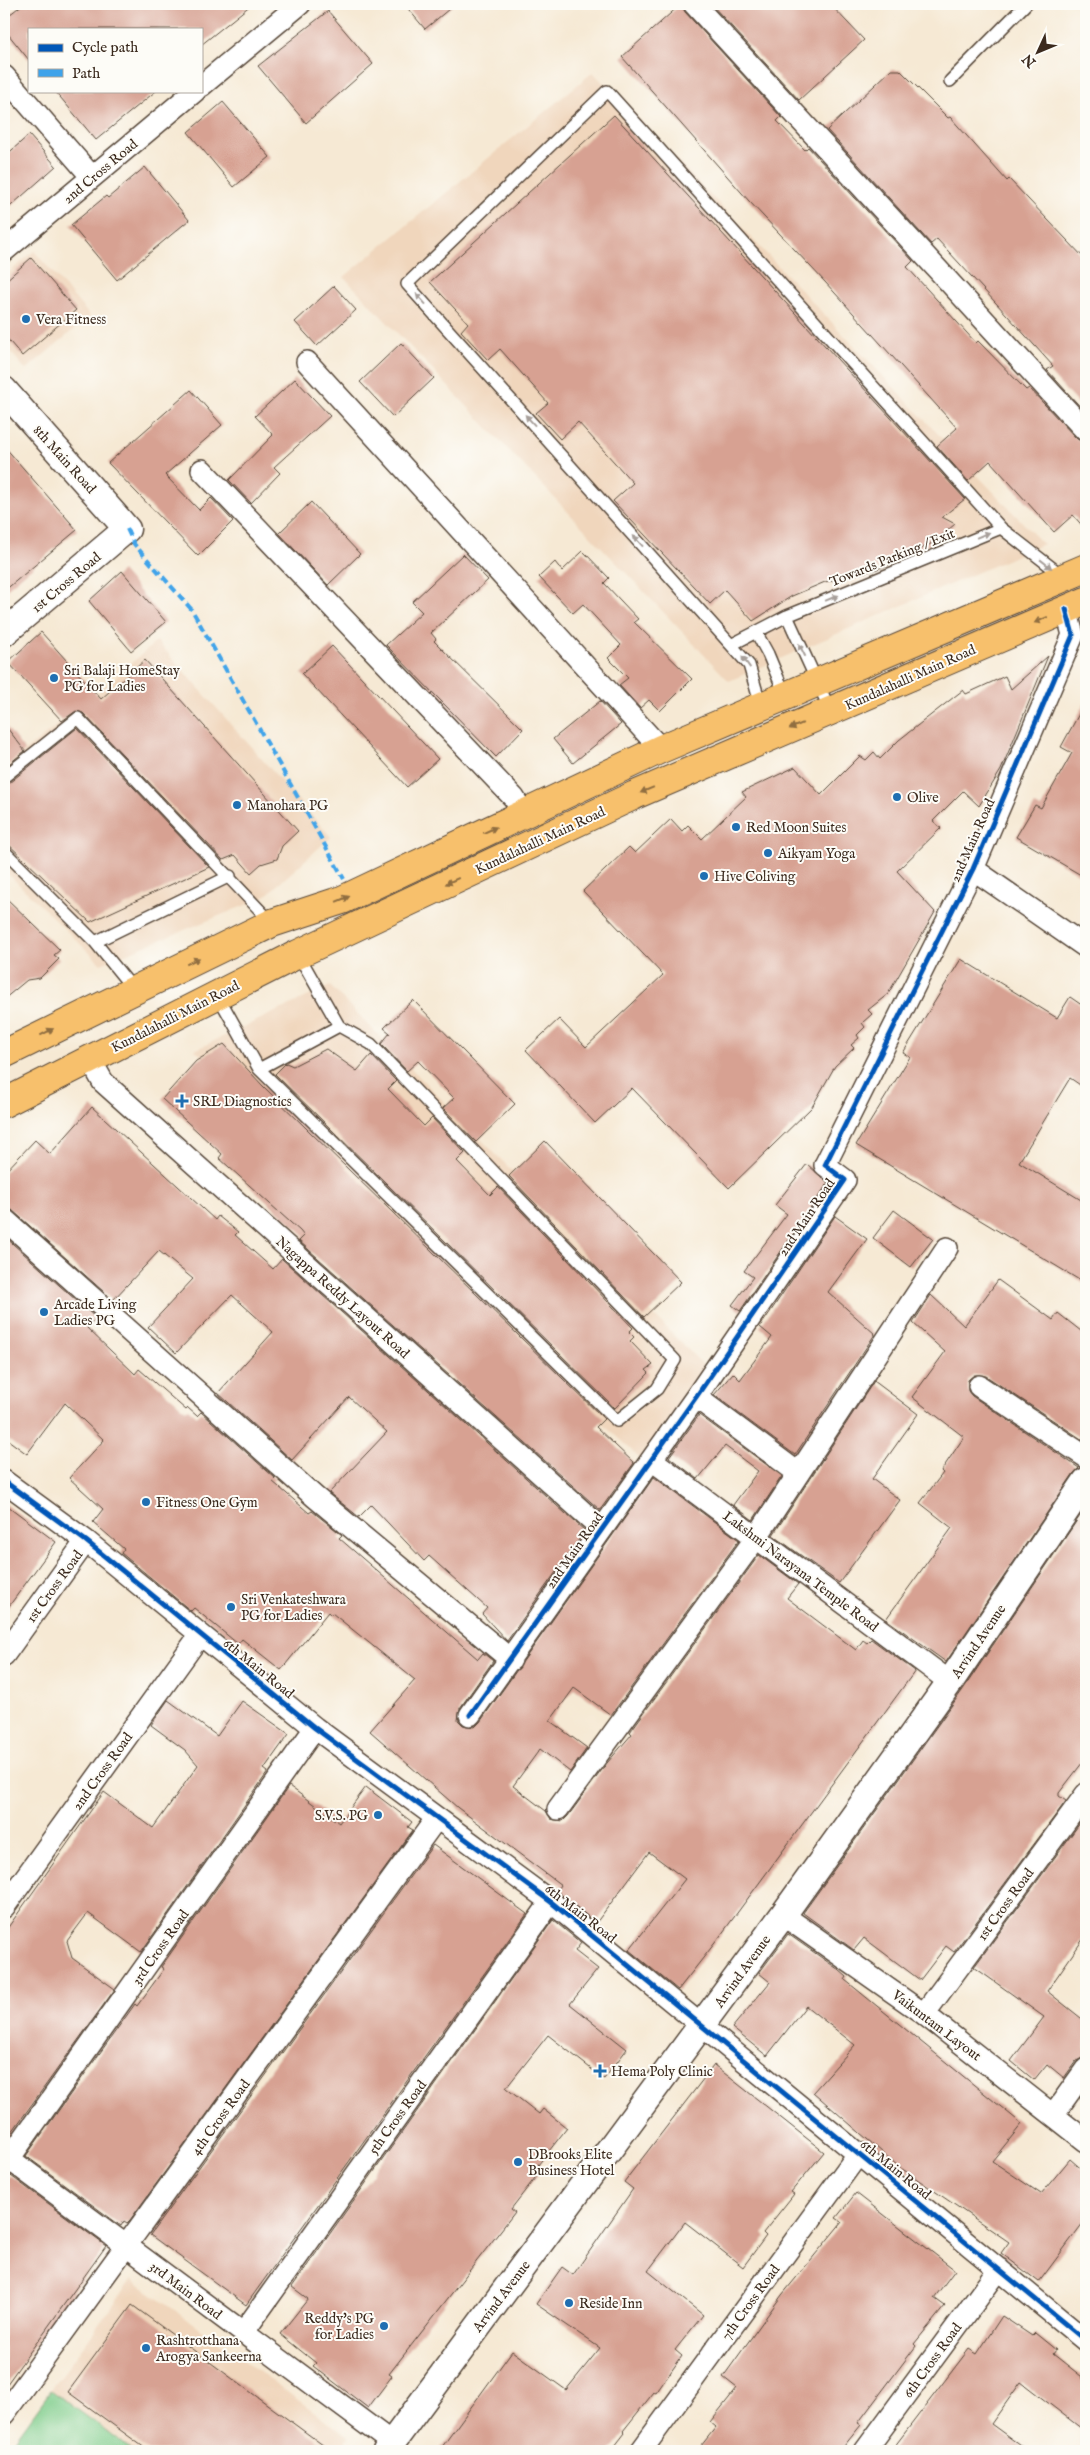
<svg xmlns="http://www.w3.org/2000/svg" width="1090" height="2455" font-family="'IM FELL English',serif">
  <style>
    .built { fill: #f0d6bc }
    .green { fill: #80cd8c; stroke: #5e7c55 }
    .building { fill: #d7a192 }
    .lines { fill: none; stroke-linecap: round; stroke-linejoin: round }
    .service-casing { stroke: #574739; stroke-width: 14 }
    .minor-casing { stroke: #574739; stroke-width: 24 }
    .tertiary-casing { stroke: #574739; stroke-width: 29 }
    .primary-casing { stroke: #574739; stroke-width: 30 }
    .service { stroke: #fff; stroke-width: 11 }
    .minor { stroke: #fff; stroke-width: 21 }
    .tertiary { stroke: #fff; stroke-width: 26 }
    .primary { stroke: #f7c06c; stroke-width: 28 }
    .quiet { stroke: #3fa3ea; stroke-width: 4; stroke-dasharray: 8 4; stroke-linecap: butt }
    .cycleway-casing { stroke: #fdfcf7; stroke-width: 8 }
    .cycleway { stroke: #0057b8; stroke-width: 5 }
    .oneway { fill: #a79f9a }
    .oneway2 { fill: #906e41 }
    .poi-dot { fill: #1f6fb2; stroke: #fdfcf7; stroke-width: 2 }
    .labels { text-anchor: middle; stroke-width: 4; stroke-linejoin: round; paint-order: stroke }
    .street-label { font-size: 14px; fill: #3b2a1e; stroke: #fdfcf7 }
    .poi-label { font-size: 14px; fill: #3b2a1e; stroke: #fdfcf7; text-anchor: start }
  </style>
  <rect width="100%" height="100%" fill="#fdfcf7"/>
  <filter id="ink" filterUnits="userSpaceOnUse"><feTurbulence type="fractalNoise" baseFrequency=".02" numOctaves="2"/><feDisplacementMap in="SourceGraphic" scale="10" xChannelSelector="R" yChannelSelector="G"/><feConvolveMatrix kernelMatrix="1 2 1 2 8 2 1 2 1" color-interpolation-filters="sRGB"/></filter>
  <filter id="wash" filterUnits="userSpaceOnUse"><feTurbulence type="fractalNoise" baseFrequency=".0096" numOctaves="4" result="noise"/><feDisplacementMap in="SourceGraphic" scale="20" xChannelSelector="R" yChannelSelector="G"/><feGaussianBlur stdDeviation="1.12" result="paint"/><feColorMatrix in="noise" values="0 0 0 0 0 0 0 0 0 0 0 0 0 0 0 0 0 1.4 0 .05"/><feComposite in="paint" operator="in"/></filter>
  <g filter="url(#wash)">
    <rect width="100%" height="100%" fill="#f6e9d4"/>
    <path class="built" d="M593,72l450,472 -314,137 -385,-404z
      M34,251l56,65 -64,54 -22,-26v-67z
      M157,641l174,196 -68,61 -162,66 -97,-94v-103l76,-59z
      M330,986l375,381 -63,93 -447,-410z
      M132,2279l217,158 -10,14h-205l-83,-61z"/>
    <path class="green" d="M51,2390l77,57 6,4h-127z"/>
    <g id="blocks">
      <path class="building" d="M23,4h229l-51,41v-16h-172v31l-25,-31v-10z
        M404,4h51l-30,25z
        M681,4l4,8 96,105 -4,4 28,29 3,-3 105,114 -6,6 69,76 2,-2 48,49 3,-2 48,51 9,4v87l-13,-15 -19,17 -64,-71 -22,20 -31,-35 20,-18 -132,-146 -76,-81 -127,-144z
        M711,4h119l34,36 -65,60z
        M328,11l45,53 -67,59 -48,-57z
        M891,70h9l48,48 2,-1 57,64 2,-2 77,81v153l-39,-43 6,-4 -46,-51 -70,-76 -6,5 -104,-114z
        M55,91h101l-60,49z
        M223,102l47,55 -36,30 -46,-55z
        M614,115l351,384 -23,18 13,7 -21,18 -33,18 -24,9 -52,13 -33,14 -39,25 -28,-31 -15,14 -97,-103 20,-18 -55,-61 -18,17 -24,-26 12,-10 -48,-54 -12,11 -27,-29 7,-8 -38,-41z
        M29,135l27,31 -52,46v-55z
        M145,167l44,53 -72,60 -46,-55 35,-29 2,2z
        M31,258l45,52 -54,46 -18,-21v-53z
        M334,286l22,24 -39,36 -22,-24z
        M401,343l33,35 -41,39 -33,-35z
        M295,379l35,37 -56,51 6,6 -29,30 -22,-23 44,-45 -18,-19z
        M191,390l31,35 -57,50 34,35 12,-12 22,23 -35,35 -90,-93z
        M4,446l73,84 -73,61z
        M311,502l49,52 -32,31 -49,-52z
        M583,551l26,27 -5,5 34,36 -4,3 58,57 -32,32 -11,-11 -9,8 -21,-23 9,-7 -20,-20 13,-13 -38,-41 -10,9 -34,-36 16,-15 7,9z
        M463,554l25,26 -57,53 5,6 -2,2 89,88 -27,28 -110,-112 36,-33 -10,-10z
        M122,571l44,51 -35,29 -42,-50z
        M41,632l60,67 44,-39 153,171 -16,15 -5,13 -16,5 -10,9 -16,-18 -12,5 -140,-147 -7,-2 -14,10 -54,-59z
        M332,646l106,113 -31,28 -105,-113z
        M1048,656l-47,114 -22,36 -16,-15 -30,30 8,7 -44,43 38,41 -47,82 -20,16 4,4 -10,9 3,4 -8,8 2,3 -8,7 3,3 -19,18 -23,41 -83,81 -97,-100 -37,35 -69,-73 33,-31 27,28 77,-72 -80,-84 46,-44 6,6 36,-34 11,12 6,-6 14,14 44,-42 -4,-5 53,-25 26,28 39,-39 6,4 8,-8 6,7 19,-19 64,-50 3,4 39,-18 6,13z
        M600,701l21,23 -48,39 -20,-24z
        M1086,701v177l-70,-41 19,-32 6,3 31,-55 -11,-6z
        M4,724l21,27 -21,17z
        M77,728l132,139 -119,55 -86,-82v-56l5,-1z
        M4,896l56,54 -6,5 5,4 -19,19 -13,2 -23,19z
        M961,959l96,59 13,-21 16,11v81l-16,-11 -51,84 67,41v81l-230,-139 54,-88 -7,-4z
        M413,1000l102,104 -39,38 -33,-34 11,-10 -36,-37 -11,10 -26,-27 9,-11 -6,-5z
        M224,1044l39,42 341,333 -8,8 38,36 -34,47 -301,-269 5,-5 -4,-5 -81,-73 3,-4 -60,-55 34,-38z
        M326,1049l31,22 14,-16 25,26 -8,8 36,37 8,-8 33,35 -8,8 33,34 8,-8 135,141 -4,4 5,5 -4,4 23,24 -7,5 3,3 -34,35 -340,-334 11,-11 7,3z
        M92,1107l123,113 3,-4 20,16 -3,3 38,34 9,-10 303,272 -78,110 -25,-27 5,-6 -58,-52 -5,5 -53,-56 -12,12 -30,-24 58,-61 -38,-35 -57,63 -74,-67 55,-61 -41,-37 -56,58 -28,-26 45,-48 -34,-28 -46,49 -101,-90 -8,-3v-34l31,-33 15,14z
        M545,1141l136,141 -37,35 -135,-141z
        M807,1164l21,19 -88,128 -8,-6 21,-28 -9,-6 43,-57 -12,-9z
        M894,1210l39,29 -22,28 -38,-29z
        M835,1216l32,23 -39,53 47,42 -80,121 -81,-60 19,-22 7,7 32,-43 -12,-10z
        M4,1236l92,82 -9,10 48,46 4,-5 47,41 2,-2 9,8 4,-4 74,66 -3,3 37,32 3,-2 30,24 -3,3 139,121 5,-6 10,8 -33,47 -2,12 5,5 12,2 5,-5 174,-245 85,63 -128,175 -37,-27 -24,33 37,27 -17,24 -30,-23 -27,37 33,25 5,8 12,2 5,-5 39,-53 25,-29 -2,-2 129,-177 39,29 -11,14 69,52 7,-10 4,3 4,-4 44,32 -197,268 -40,51 -49,-40 56,-71 -36,-27 -53,71 -39,-32 4,-6 -103,-77 -88,-77 45,-51 -83,-67 -1,2 -3,-3 -47,58 -39,-31 -4,5 -44,-36 -3,3 -70,-58 3,-4 -31,-27 10,-13 -34,-31 35,-38 -39,-37 -38,51 -23,-17z
        M998,1280l55,40 5,-7 28,22v107l-100,-66 -12,-1 -6,5v11l4,5 107,72 -5,5 -128,189 -60,-43 66,-91 -32,-25 23,-30 -2,-2 23,-34 -52,-40 33,-45 -32,-29 18,-28 33,31z
        M874,1381l44,33 -46,65 28,21 -61,83 -66,-48z
        M699,1415l83,61 -29,44 -20,-15 25,-34 -33,-25 -27,33 -29,-22z
        M4,1503l52,39 -52,71z
        M1086,1507v251l-27,35v3l7,5 -112,151 -8,-6 -26,34 -56,-42 -10,12 -51,-37 159,-222z
        M168,1700l49,36 25,-35 47,33 -25,35 4,3 -127,180 -53,-39 -21,28 5,17 43,31 -111,154v-210l100,-141 49,36 45,-63 -13,-15 -34,-25z
        M289,1786l50,37 27,-36 46,35 -4,5 5,3 -283,390 -3,3 -3,-2 -3,5 -95,-70 109,-152 2,2 27,-37 -3,-2z
        M1086,1815v120l-39,56 39,31v35l-10,4 -12,17 -17,-14 -13,16 -23,-19 33,-44 -70,-50z
        M433,1845l94,69 -281,391 -96,-70z
        M553,1920l28,23 -6,8 23,18 -28,35 57,45 -23,30 -56,-44 -42,53 33,26 4,-5 24,19 -29,37 4,4 -31,40 4,3 -126,162 3,2 -24,32 -55,-42 3,-3 -36,-29 28,-35 -16,-12z
        M788,1934l51,36 8,7 -2,3 177,144 -30,37 49,33 29,-35 16,14v46l-47,63 -38,-29 8,-11 -111,-76 -85,-74 42,-47 -49,-39 -39,50 -35,-28 38,-46 -11,-9z
        M714,2065l110,87 -33,40 3,2 -31,39 3,3 -23,31 -58,-45 -37,49 55,44 -28,35 7,6 -26,37 -2,-1 -31,39 2,2 -14,18h-172l73,-100 54,39 34,-42 -64,-44 26,-37 11,8 60,-86 -9,-7z
        M11,2176l95,70 -102,142v-210z
        M856,2193l99,77 -21,28 11,8 -31,38 2,2 -58,77 3,2 -21,26h-143l19,-24 -6,-5 27,-34 -14,-11 59,-82 60,-73 -6,-4z
        M132,2305l199,146h-182l-81,-59z
        M1002,2316l30,20 3,-3 21,17 -3,4 33,26v52l-65,-50 -30,42 37,27h-137l78,-102 8,5z"/>
    </g>
  </g>
  <g filter="url(#ink)">
    <use href="#blocks" fill-opacity="0" stroke="#574739" stroke-width="1"/>
    <g class="lines">
      <g class="service-casing">
        <path id="service" d="M950,81l76,-77
          M787,616l44,96
          M756,632l12,22 18,43
          M731,645l56,-29 214,-88
          M761,706l-12,-41 -342,-381 200,-193 394,437 63,49
          M4,777l74,-59 194,205
          M4,851l91,91 39,48
          M95,942l135,-66
          M217,994l42,75 358,352 40,-32 18,-29 -304,-316 -32,-18 -41,-72
          M259,1069l80,-43"/>
      </g>
      <g class="minor-casing">
        <path id="minor" d="M694,4l392,427
          M4,76l88,101
          M201,86l99,-82
          M4,251l191,-160
          M307,362l354,387
          M202,470l312,328 10,16
          M973,869l113,78
          M90,1059l13,23 499,447
          M4,1219l311,278 196,163
          M979,1386l107,71
          M696,1397l102,76
          M652,1460l298,222
          M4,1481l82,60 229,187 236,174 535,439
          M4,1655l82,-114
          M470,1715l226,-318 149,-217 -20,-15 148,-296 100,-234 -7,-26
          M558,1809l198,-271 191,-290
          M4,1907l196,-272
          M783,1915l141,99 162,127
          M924,2014l162,-220
          M1053,2115l33,-46
          M4,2155l388,288
          M4,2166l311,-438
          M243,2333l308,-431
          M4,2414l432,-595
          M641,2451l218,-298
          M865,2451l134,-182"/>
      </g>
      <g class="tertiary-casing">
        <path id="tertiary" d="M4,390l123,139 -123,104
          M386,2451l397,-536 167,-233 136,-201"/>
      </g>
      <g class="primary-casing">
        <path id="primary" d="M4,1054l268,-131 70,-23 319,-151 425,-181
          M4,1103l294,-149 337,-159 451,-194"/>
      </g>
      <use href="#service" class="service"/>
      <use href="#minor" class="minor"/>
      <use href="#tertiary" class="tertiary"/>
      <use href="#primary" class="primary"/>
      <path class="quiet" d="M127,529l7,15 58,66 152,269"/>
      <g class="cycleway-casing">
        <path id="cycleway" d="M4,1481l82,60 229,187 236,174 535,439
          M470,1715l226,-318 149,-217 -20,-15 148,-296 100,-234 -7,-26"/>
      </g>
      <use href="#cycleway" class="cycleway"/>
    </g>
    <defs><path id="oneway-solid" d="M-6-.8H1V-3.2L6.5 0L1 3.2V.8H-6Z" transform="scale(1.25)"/></defs>
    <g class="oneway">
      <use href="#oneway-solid" transform="translate(421 299) rotate(-132)"/>
      <use href="#oneway-solid" transform="translate(530 420) rotate(-132)"/>
      <use href="#oneway-solid" transform="translate(983 535) rotate(-22)"/>
      <use href="#oneway-solid" transform="translate(638 541) rotate(-132)"/>
      <use href="#oneway-solid" transform="translate(1046 564) rotate(38)"/>
      <use href="#oneway-solid" transform="translate(832 598) rotate(-22)"/>
      <use href="#oneway-solid" transform="translate(802 650) rotate(-117)"/>
      <use href="#oneway-solid" transform="translate(746 662) rotate(-125)"/>
    </g>
    <g class="oneway2">
      <use href="#oneway-solid" transform="translate(1041 620) rotate(156)"/>
      <use href="#oneway-solid" transform="translate(796 726) rotate(157)"/>
      <use href="#oneway-solid" transform="translate(647 790) rotate(157)"/>
      <use href="#oneway-solid" transform="translate(490 830) rotate(-25)"/>
      <use href="#oneway-solid" transform="translate(452 881) rotate(155)"/>
      <use href="#oneway-solid" transform="translate(343 899) rotate(-22)"/>
      <use href="#oneway-solid" transform="translate(193 961) rotate(-26)"/>
      <use href="#oneway-solid" transform="translate(47 1032) rotate(-27)"/>
    </g>
  </g>
  <g class="poi-dot">
    <circle cx="26" cy="319" r="5"/>
    <circle cx="54" cy="678" r="5"/>
    <circle cx="897" cy="797" r="5"/>
    <circle cx="237" cy="805" r="5"/>
    <circle cx="736" cy="827" r="5"/>
    <circle cx="768" cy="853" r="5"/>
    <circle cx="704" cy="876" r="5"/>
    <path d="M179.5 1093.5h5v5h5v5h-5v5h-5v-5h-5v-5h5z"/>
    <circle cx="44" cy="1312" r="5"/>
    <circle cx="146" cy="1502" r="5"/>
    <circle cx="231" cy="1607" r="5"/>
    <circle cx="378" cy="1815" r="5"/>
    <path d="M597.5 2063.5h5v5h5v5h-5v5h-5v-5h-5v-5h5z"/>
    <circle cx="518" cy="2162" r="5"/>
    <circle cx="569" cy="2303" r="5"/>
    <circle cx="384" cy="2326" r="5"/>
    <circle cx="146" cy="2348" r="5"/>
  </g>
  <g class="labels">
    <g class="street-label">
      <text transform="translate(100 171) rotate(-40)" y="5">2nd Cross Road</text>
      <text transform="translate(65 459) rotate(48)" y="5">8th Main Road</text>
      <text transform="translate(892 557) rotate(-22)" y="5">Towards Parking / Exit</text>
      <text transform="translate(66 582) rotate(-40)" y="5">1st Cross Road</text>
      <text transform="translate(910 677) rotate(-24)" y="5">Kundalahalli Main Road</text>
      <text transform="translate(540 840) rotate(-25)" y="5">Kundalahalli Main Road</text>
      <text transform="translate(972 840) rotate(-66)" y="5">2nd Main Road</text>
      <text transform="translate(175 1016) rotate(-27)" y="5">Kundalahalli Main Road</text>
      <text transform="translate(806 1217) rotate(-56)" y="5">2nd Main Road</text>
      <text transform="translate(343 1297) rotate(42)" y="5">Nagappa Reddy Layout Road</text>
      <text transform="translate(574 1550) rotate(-55)" y="5">2nd Main Road</text>
      <text transform="translate(801 1571) rotate(37)" y="5">Lakshmi Narayana Temple Road</text>
      <text transform="translate(54 1586) rotate(-54)" y="5">1st Cross Road</text>
      <text transform="translate(978 1641) rotate(-56)" y="5">Arvind Avenue</text>
      <text transform="translate(259 1668) rotate(39)" y="5">6th Main Road</text>
      <text transform="translate(102 1771) rotate(-54)" y="5">2nd Cross Road</text>
      <text transform="translate(1005 1904) rotate(-54)" y="5">1st Cross Road</text>
      <text transform="translate(581 1913) rotate(38)" y="5">6th Main Road</text>
      <text transform="translate(160 1947) rotate(-55)" y="5">3rd Cross Road</text>
      <text transform="translate(742 1971) rotate(-54)" y="5">Arvind Avenue</text>
      <text transform="translate(937 2025) rotate(37)" y="5">Vaikuntam Layout</text>
      <text transform="translate(220 2117) rotate(-54)" y="5">4th Cross Road</text>
      <text transform="translate(397 2117) rotate(-54)" y="5">5th Cross Road</text>
      <text transform="translate(896 2169) rotate(39)" y="5">6th Main Road</text>
      <text transform="translate(186 2290) rotate(37)" y="5">3rd Main Road</text>
      <text transform="translate(501 2296) rotate(-53)" y="5">Arvind Avenue</text>
      <text transform="translate(750 2302) rotate(-54)" y="5">7th Cross Road</text>
      <text transform="translate(932 2360) rotate(-54)" y="5">6th Cross Road</text>
    </g>
    <g class="poi-label">
      <text x="36" y="324">Vera Fitness</text>
      <text x="64" y="675">Sri Balaji HomeStay<tspan x="64" dy="16">PG for Ladies</tspan></text>
      <text x="907" y="802">Olive</text>
      <text x="247" y="810">Manohara PG</text>
      <text x="746" y="832">Red Moon Suites</text>
      <text x="778" y="858">Aikyam Yoga</text>
      <text x="714" y="881">Hive Coliving</text>
      <text x="193" y="1106">SRL Diagnostics</text>
      <text x="54" y="1309">Arcade Living<tspan x="54" dy="16">Ladies PG</tspan></text>
      <text x="156" y="1507">Fitness One Gym</text>
      <text x="241" y="1604">Sri Venkateshwara<tspan x="241" dy="16">PG for Ladies</tspan></text>
      <text x="368" y="1820" text-anchor="end">S.V.S. PG</text>
      <text x="611" y="2076">Hema Poly Clinic</text>
      <text x="528" y="2159">DBrooks Elite<tspan x="528" dy="16">Business Hotel</tspan></text>
      <text x="579" y="2308">Reside Inn</text>
      <text x="374" y="2323" text-anchor="end">Reddy's PG<tspan x="374" dy="16">for Ladies</tspan></text>
      <text x="156" y="2345">Rashtrotthana<tspan x="156" dy="16">Arogya Sankeerna</tspan></text>
    </g>
  </g>
  <rect width="1090" height="2455" fill="none" stroke="#fdfcf7" stroke-width="20"/>
  <rect x="28" y="28" width="175" height="65" fill="#fdfcf7" stroke="#afa8a0"/>
  <rect x="38" y="44" width="25" height="8" fill="#0057b8" stroke="#afa8a0"/>
  <text x="72" y="52" font-size="15" fill="#3b2a1e">Cycle path</text>
  <rect x="38" y="69" width="25" height="8" fill="#3fa3ea" stroke="#afa8a0"/>
  <text x="72" y="78" font-size="15" fill="#3b2a1e">Path</text>
  <g transform="translate(1038 52) rotate(226)" stroke="#fdfcf7" stroke-width="4" paint-order="stroke">
  <path d="M0-4L9 19L0 12L-9 19Z" fill="#3b2a1e"/>
  <text y="-8" font-size="14" font-weight="bold" text-anchor="middle" fill="#3b2a1e">N</text>
  </g>
</svg>
